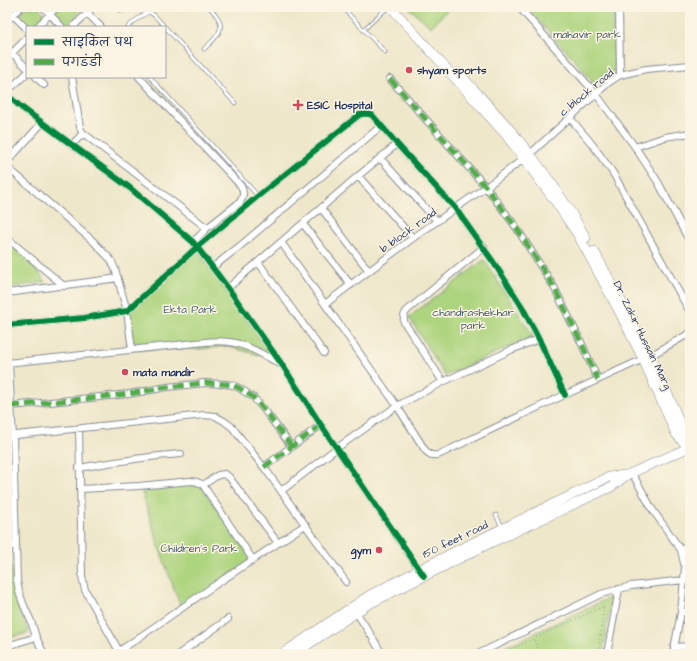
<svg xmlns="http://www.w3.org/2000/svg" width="697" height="661" font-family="'Architects Daughter','Playpen Sans Deva',sans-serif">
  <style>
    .green { fill: #add47e; stroke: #64826e }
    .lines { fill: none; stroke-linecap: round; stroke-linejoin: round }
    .lane-casing { stroke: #858b94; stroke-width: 4.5 }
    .street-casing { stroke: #858b94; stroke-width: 8 }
    .secondary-casing { stroke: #858b94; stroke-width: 10 }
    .path { stroke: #858b94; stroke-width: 1; stroke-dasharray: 1 3; stroke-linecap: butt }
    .lane { stroke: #fff; stroke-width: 3 }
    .street { stroke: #fff; stroke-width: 6 }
    .secondary { stroke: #fff; stroke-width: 9 }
    .quiet { stroke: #52ab49; stroke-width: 5; stroke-dasharray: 10 5; stroke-linecap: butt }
    .cycleway-casing { stroke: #fcf5e5; stroke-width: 8 }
    .cycleway { stroke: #00873e; stroke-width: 6 }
    .poi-dot { fill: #d1495b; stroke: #fcf5e5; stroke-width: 1.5 }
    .labels { text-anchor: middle; stroke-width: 3; stroke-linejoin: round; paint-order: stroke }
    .park-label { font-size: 11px; fill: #405866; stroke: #fcf5e5 }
    .poi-label { font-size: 11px; font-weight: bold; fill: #1b2f5e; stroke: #fcf5e5; text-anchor: start }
    .street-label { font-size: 11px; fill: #1b2f5e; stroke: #fcf5e5 }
  </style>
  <rect width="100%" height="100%" fill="#fcf5e5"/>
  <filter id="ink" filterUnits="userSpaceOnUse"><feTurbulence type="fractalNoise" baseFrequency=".025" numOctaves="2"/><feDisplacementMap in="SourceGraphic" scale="8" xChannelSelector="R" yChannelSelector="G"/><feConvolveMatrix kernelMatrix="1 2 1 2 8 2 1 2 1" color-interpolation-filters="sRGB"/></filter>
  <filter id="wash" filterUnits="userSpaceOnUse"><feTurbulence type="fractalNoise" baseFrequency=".012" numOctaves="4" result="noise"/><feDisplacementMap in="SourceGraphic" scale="16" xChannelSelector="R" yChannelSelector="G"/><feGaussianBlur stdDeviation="0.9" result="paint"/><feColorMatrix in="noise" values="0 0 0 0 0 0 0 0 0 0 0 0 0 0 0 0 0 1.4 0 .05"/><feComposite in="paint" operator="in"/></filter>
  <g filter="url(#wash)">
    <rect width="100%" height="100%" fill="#efe7ca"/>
    <path class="green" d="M26,7h12l7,7 -13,13h-3l-11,-12z
      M59,7h17l5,4 -15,15 -13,-13z
      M408,7h42l-19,20z
      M526,7h88v45l1,19 -12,3 -9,10 -23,-28z
      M7,242c15,12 29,24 38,40l-38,6z
      M197,249l77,110 -48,-13 -26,3h-72l-2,-34z
      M484,260l49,76 -88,40 -36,-59z
      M200,484l53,76 -72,48 -22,-61 -18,-58z
      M690,546v66h-9l4,-44 -4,-18z
      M7,550h3l2,35 6,20 11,28 -22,5z
      M611,597l-8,57h-95l-3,-7z"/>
  </g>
  <g filter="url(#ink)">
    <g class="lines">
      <g class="lane-casing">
        <path id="lane" d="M342,7l43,45
          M128,27c7,-6 13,-12 21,-15l5,3 11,12
          M165,27l70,76
          M363,30l25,-23
          M204,49c8,-8 21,-17 15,-29 -2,-5 -6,-9 -10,-13
          M150,77l108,119
          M496,515l6,12"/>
      </g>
      <g class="street-casing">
        <path id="street" d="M43,7l19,20
          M81,7l20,20
          M119,7l3,2
          M519,7l77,87 39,53 23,35 32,60
          M619,7l1,68
          M7,9l20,20
          M7,21l14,-14
          M37,27l20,-20
          M73,27l20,-20
          M7,48l20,20
          M7,58l20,-20
          M36,77l8,8
          M72,77l8,50 1,3 2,3 124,95
          M139,77l102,109c3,6 3,10 -1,16l-33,26 -14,14
          M390,79l96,108 30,40 38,60 26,53 18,40
          M7,82l5,4h1l14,-13
          M7,95l14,12 109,81 63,54 4,5 31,41 55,78 38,59 100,147
          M570,118l22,26 21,29 77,139
          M72,145l11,-12
          M635,147l30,-10 25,-4
          M380,158l57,63
          M7,162l35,-39
          M7,167l86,74 18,19 4,9 12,42 5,39
          M358,176l55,62
          M321,208l48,63
          M303,224l48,61
          M7,238l57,48
          M281,242l116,164 28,44c4,5 7,6 13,5l107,-51 105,-48 40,-23
          M258,262l66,91
          M213,267l27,-21 141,-120
          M228,288l53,-46 40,-34 37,-32 39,-32
          M7,293l111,-15
          M325,304l88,-66 73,-51 44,-33 78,-71 12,-8 26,-6 44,-4
          M7,325l77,-7 43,-7 70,-64 61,-51 101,-81c5,-2 8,-2 13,0l25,29 58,64 39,55 27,42 18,34 26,56
          M7,363l198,-21c8,-1 17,-1 25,0 19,3 35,14 52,23
          M9,363l2,43 2,30 4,144 2,12 5,14 7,15 5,16 8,17
          M443,382l-39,-60c-1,-7 1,-10 6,-14l74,-61
          M11,406l118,-12 38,-7 38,-4 21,1 7,1 6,3 14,9 13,15 26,35
          M79,428l3,148 3,14 34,61
          M7,436l197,-21 11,1 9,5 8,6 34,43 80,112
          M264,467l57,-42
          M79,468c34,-6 68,-12 102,-14
          M632,473l20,36 29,41 4,18 -4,44 -8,42
          M203,485l15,-10 7,-1 4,3 49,66
          M80,489l59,-3 51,-5c6,0 9,1 13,4l50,75
          M281,491l56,-43 60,-42 46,-24 68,-32 28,-11
          M7,547l9,-2
          M681,550l9,-4
          M354,609l17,26 11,19
          M681,612h9
          M7,646l29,-9
          M674,647l16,-1
          M115,654l100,-69 90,-60
          M179,654l49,-35
          M478,654l123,-60 30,-8 53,-6
          M607,654l12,-65"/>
      </g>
      <g class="secondary-casing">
        <path id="secondary" d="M391,7l115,128 49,66 23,34 40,74 25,50 33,75 12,13
          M459,73c17,20 37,39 53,59 28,33 53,68 74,106
          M594,251c34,62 69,124 93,191
          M282,654l88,-59 92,-47 147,-71 17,-2
          M294,654l73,-49 117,-59 127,-59 16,-12 63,-28"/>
      </g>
      <path class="path" d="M534,640l6,14
        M514,654l-2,-5 92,-43 -6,48"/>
      <use href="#lane" class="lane"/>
      <use href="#street" class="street"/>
      <use href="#secondary" class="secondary"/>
      <path class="quiet" d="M390,79l96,108 30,40 38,60 26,53 18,40
        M11,406l118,-12 38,-7 38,-4 21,1 7,1 6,3 14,9 13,15 26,35
        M264,467l57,-42"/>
      <g class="cycleway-casing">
        <path id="cycleway" d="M7,95l14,12 109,81 63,54 4,5 31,41 55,78 38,59 103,151
          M7,325l77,-7 43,-7 70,-64 61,-51 101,-81c5,-2 8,-2 13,0l25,29 58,64 39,55 27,42 18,34 26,56"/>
      </g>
      <use href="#cycleway" class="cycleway"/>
    </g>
  </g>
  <g class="poi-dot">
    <circle cx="409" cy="70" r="4"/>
    <path d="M296 99h4v4h4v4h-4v4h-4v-4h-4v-4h4z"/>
    <circle cx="125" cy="372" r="4"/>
    <circle cx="379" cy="550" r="4"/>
  </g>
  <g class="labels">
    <g class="park-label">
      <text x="587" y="38">mahavir park</text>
      <text x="190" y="313">Ekta Park</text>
      <text x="473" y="316">chandrashekhar<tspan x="473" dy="13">park</tspan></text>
      <text x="199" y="552">Children's Park</text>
    </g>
    <g class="poi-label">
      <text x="417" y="74">shyam sports</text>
      <text x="307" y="109">ESIC Hospital</text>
      <text x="133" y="376">mata mandir</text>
      <text x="371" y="554" text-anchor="end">gym</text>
    </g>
    <g class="street-label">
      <text transform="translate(586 92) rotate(-40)" y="4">c block road</text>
      <text transform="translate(408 230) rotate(-36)" y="4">b block road</text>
      <text transform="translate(643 335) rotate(64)" y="4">Dr. Zakir Hussain Marg</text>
      <text transform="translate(455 539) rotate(-26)" y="4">150 feet road</text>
    </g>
  </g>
  <rect width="697" height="661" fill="none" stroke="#fcf5e5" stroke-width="24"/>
  <rect x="26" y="26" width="140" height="52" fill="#fcf5e5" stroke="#a2a6af"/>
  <rect x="34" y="39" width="20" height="6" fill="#00873e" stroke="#a2a6af"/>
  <text x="62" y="46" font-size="12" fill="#1b2f5e">साइकिल पथ</text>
  <rect x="34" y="59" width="20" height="6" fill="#52ab49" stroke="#a2a6af"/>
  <text x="62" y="66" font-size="12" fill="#1b2f5e">पगडंडी</text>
</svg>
